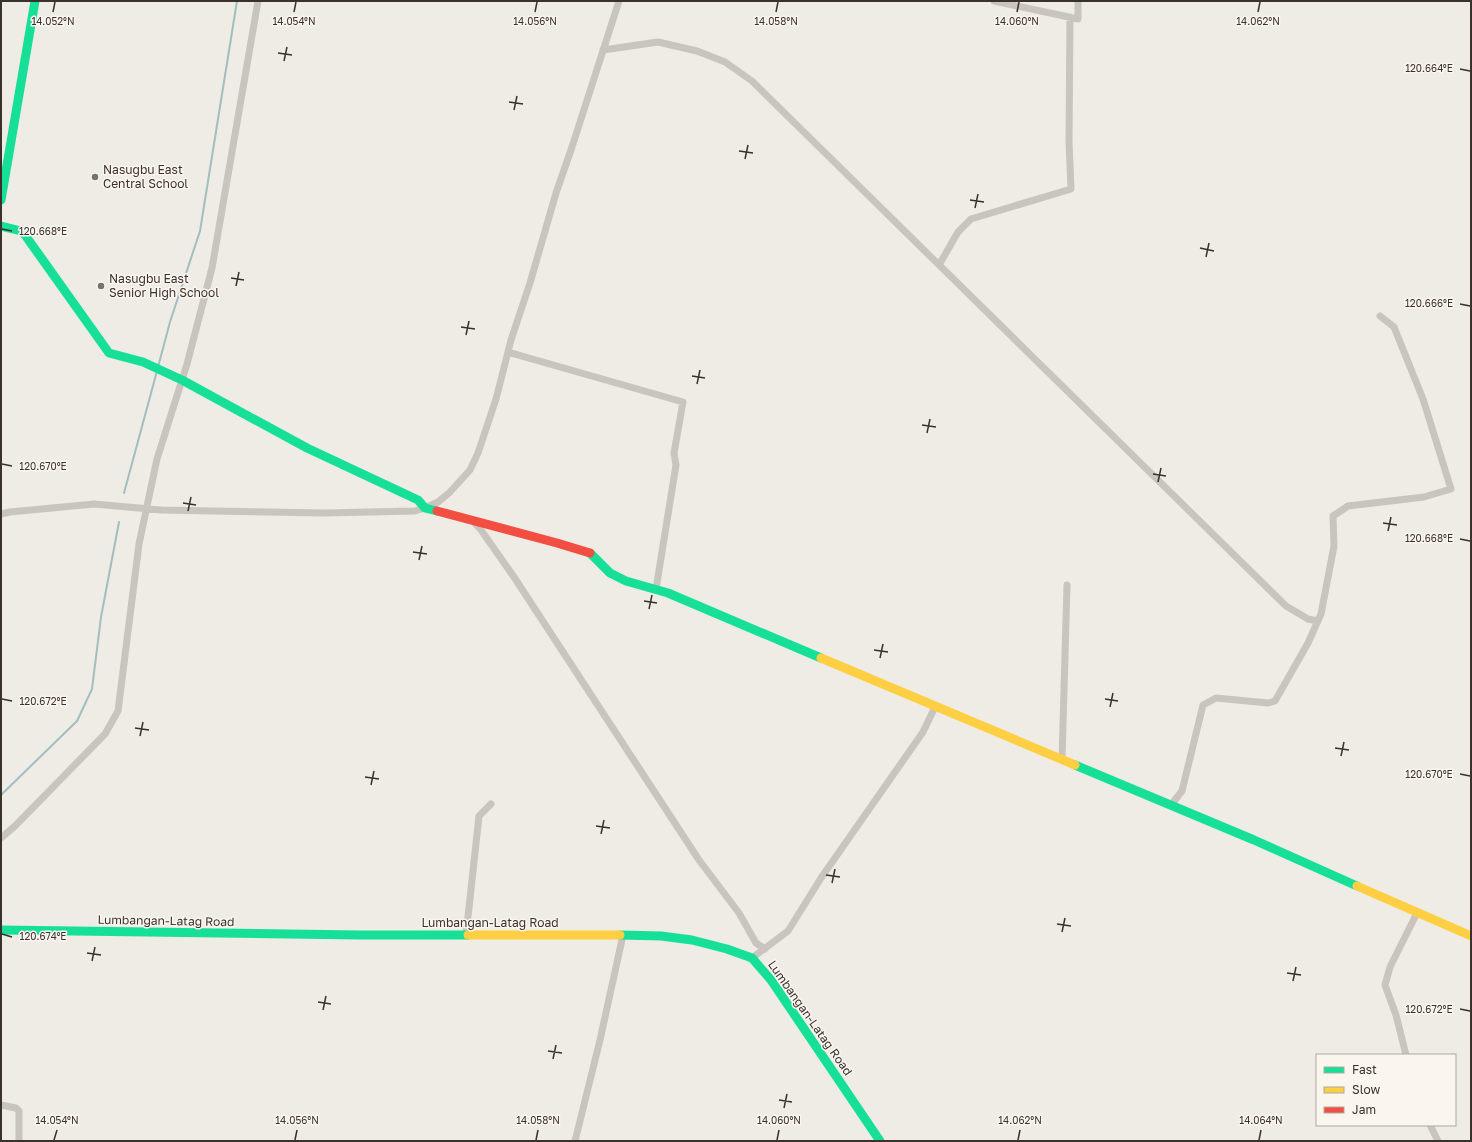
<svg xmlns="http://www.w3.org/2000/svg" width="1472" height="1142" font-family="'Golos Text',sans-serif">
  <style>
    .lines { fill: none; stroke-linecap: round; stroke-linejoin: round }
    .stream { stroke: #a1bec0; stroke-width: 2 }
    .street { stroke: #c9c4bd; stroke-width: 7 }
    .fast { stroke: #16e098; stroke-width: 9 }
    .slow { stroke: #ffcf43; stroke-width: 9 }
    .jam { stroke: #f24e42; stroke-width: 9 }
    .ticks { fill: none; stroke: #3a312b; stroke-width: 1.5 }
    .poi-dot { fill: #79726c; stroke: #faf6ee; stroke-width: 1.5 }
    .labels { text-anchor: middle; stroke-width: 3; stroke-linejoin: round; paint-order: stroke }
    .poi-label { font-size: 12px; fill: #3a312b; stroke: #faf6ee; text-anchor: start }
    .street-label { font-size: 12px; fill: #3a312b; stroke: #faf6ee }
    .ticks-label { font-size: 10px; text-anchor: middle; fill: #3a312b; stroke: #faf6ee; stroke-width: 3; stroke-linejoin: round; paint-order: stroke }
  </style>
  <rect width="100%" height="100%" fill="#efebe5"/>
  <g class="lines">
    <path class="stream" d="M158,367l12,-45 30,-91 37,-230
      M124,493l33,-122
      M1,795l76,-74 15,-32 9,-72 18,-95"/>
    <path class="street" d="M994,1l84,18v-18
      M603,50l55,-8 39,9 28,11 27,19 534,525 22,13 10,2
      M939,265l19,-33 13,-13 100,-30 -2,-47 1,-125
      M508,352l175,50 -9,51 2,12 -20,124
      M1,514l9,-2 84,-8 67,6 50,1 113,2 91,-2 10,-3 13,-6 11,-9 21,-23 8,-17 18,-54 15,-59 19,-57 26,-90 16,-46 47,-146
      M472,520l9,10 33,47 185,283 40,53 17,30 9,6
      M1062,760l5,-175
      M1171,805l11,-14 21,-86 13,-7 52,5 7,-2 33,-58 13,-29 13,-68 -1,-30 15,-10 76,-9 27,-8 -28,-90 -29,-72 -14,-11
      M1,838l14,-12 90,-92 13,-23 21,-167 18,-85 30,-95 25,-96 46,-267
      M466,935l13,-119 12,-12
      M752,958l36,-27 33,-53 102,-146 12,-25
      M1406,1055l-10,-40 -11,-30 5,-18 27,-54
      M1,1105l15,3 3,3v30
      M1430,1125l8,16
      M575,1141l25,-101 23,-105"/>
    <path class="fast" d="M1,200l34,-199
      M1,226l20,5 4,4 84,118 34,9 39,18 125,68 111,52 7,8 12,3
      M590,553l20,20 16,8 42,12 153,65
      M1075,765l179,75 103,46
      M1,930l359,5h108
      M620,935l41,1 31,4 35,9 25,9 19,22 109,161"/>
    <path class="slow" d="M821,658l254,107
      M1357,886l114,50
      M468,935h152"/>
    <path class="jam" d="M437,511l120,32 33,10"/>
  </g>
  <path class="ticks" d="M53,12l2,-10M294,12l2,-10M535,12l2,-10M776,12l2,-10M1017,12l2,-10M1258,12l2,-10M278,53l14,2M284,61l3,-14M1460,69l10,2M509,102l14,2M514,110l3,-14M739,151l14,2M745,159l3,-14M970,200l14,2M975,208l3,-14M2,229l10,2M1200,248l14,3M1206,257l3,-14M231,278l13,2M236,286l3,-14M1460,304l10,2M461,327l14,2M466,335l3,-14M692,376l13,2M697,384l3,-14M922,425l14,2M927,433l3,-14M2,464l10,2M1153,474l13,2M1158,482l3,-14M183,503l13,2M188,511l3,-14M1383,523l14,2M1388,531l3,-14M1460,539l10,2M413,552l14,2M419,560l3,-14M644,601l13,2M649,609l3,-14M874,650l14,2M880,658l3,-14M2,699l10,2M1105,699l13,2M1110,707l3,-14M135,728l14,2M140,736l3,-14M1335,748l14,2M1341,756l3,-14M1460,774l10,2M365,777l14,2M371,785l3,-14M596,826l14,2M601,834l3,-14M826,875l14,2M832,883l3,-14M1057,924l14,2M1062,932l3,-14M2,934l10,3M87,953l14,2M92,961l3,-14M1287,973l14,2M1293,981l3,-14M318,1002l13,2M1460,1009l10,2M323,1010l3,-14M548,1051l14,2M553,1059l3,-14M779,1100l13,2M784,1108l3,-14M54,1140l3,-10M295,1140l2,-10M536,1140l2,-10M777,1140l2,-10M1018,1140l2,-10M1259,1140l2,-10"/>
  <g class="poi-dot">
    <circle cx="95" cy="177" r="4"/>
    <circle cx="101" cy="286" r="4"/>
  </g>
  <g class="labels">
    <g class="poi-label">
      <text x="103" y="174">Nasugbu East<tspan x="103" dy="14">Central School</tspan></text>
      <text x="109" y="283">Nasugbu East<tspan x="109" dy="14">Senior High School</tspan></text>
    </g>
    <g class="street-label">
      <text transform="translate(166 921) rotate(1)" y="4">Lumbangan-Latag Road</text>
      <text x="490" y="927">Lumbangan-Latag Road</text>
      <text transform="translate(810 1018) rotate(55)" y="4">Lumbangan-Latag Road</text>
    </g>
  </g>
  <g class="ticks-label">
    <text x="53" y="25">14.052°N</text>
    <text x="294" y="25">14.054°N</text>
    <text x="535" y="25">14.056°N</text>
    <text x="776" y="25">14.058°N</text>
    <text x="1017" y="25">14.060°N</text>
    <text x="1258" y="25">14.062°N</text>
    <text x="1429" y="72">120.664°E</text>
    <text x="43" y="235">120.668°E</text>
    <text x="1429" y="307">120.666°E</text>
    <text x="43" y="470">120.670°E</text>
    <text x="1429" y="542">120.668°E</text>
    <text x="43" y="705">120.672°E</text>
    <text x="1429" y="778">120.670°E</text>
    <text x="43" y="940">120.674°E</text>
    <text x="1429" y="1013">120.672°E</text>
    <text x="57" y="1124">14.054°N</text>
    <text x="297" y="1124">14.056°N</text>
    <text x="538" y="1124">14.058°N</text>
    <text x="779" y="1124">14.060°N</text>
    <text x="1020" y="1124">14.062°N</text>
    <text x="1261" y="1124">14.064°N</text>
  </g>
  <rect width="1472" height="1142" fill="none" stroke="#3a312b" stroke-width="4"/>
  <rect x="1316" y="1054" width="140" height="72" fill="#faf6ee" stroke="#ada7a0"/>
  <rect x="1324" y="1067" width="20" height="6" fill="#16e098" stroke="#ada7a0"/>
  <text x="1352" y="1074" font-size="12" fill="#3a312b">Fast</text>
  <rect x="1324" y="1087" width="20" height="6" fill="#ffcf43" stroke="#ada7a0"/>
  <text x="1352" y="1094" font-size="12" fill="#3a312b">Slow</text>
  <rect x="1324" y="1107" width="20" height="6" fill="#f24e42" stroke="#ada7a0"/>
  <text x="1352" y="1114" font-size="12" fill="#3a312b">Jam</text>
</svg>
